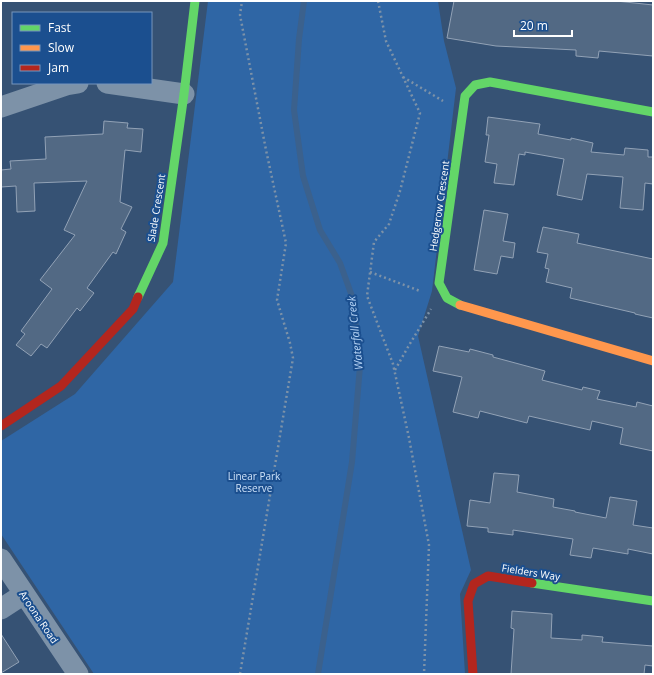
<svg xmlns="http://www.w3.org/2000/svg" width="654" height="675" font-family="'Open Sans',sans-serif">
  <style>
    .green { fill: #2f66a5 }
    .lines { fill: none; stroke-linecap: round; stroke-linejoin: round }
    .stream { stroke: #3b618d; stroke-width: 6 }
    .building { fill: #526984; stroke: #92a2b6 }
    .path { stroke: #7d92a8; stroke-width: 2.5; stroke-dasharray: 2 3; stroke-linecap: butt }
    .street { stroke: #7d92a8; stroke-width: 21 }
    .fast { stroke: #63d668; stroke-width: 9 }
    .slow { stroke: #ff974d; stroke-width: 9 }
    .jam { stroke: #b3261e; stroke-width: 9 }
    .labels { text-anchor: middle; stroke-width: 4; stroke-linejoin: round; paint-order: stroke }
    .street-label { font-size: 10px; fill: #fff; stroke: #1b4f8f }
    .park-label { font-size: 10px; fill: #cfe3fa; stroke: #1b4f8f }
    .water-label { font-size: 11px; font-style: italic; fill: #b5d3f5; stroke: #1b4f8f }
  </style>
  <rect width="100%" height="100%" fill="#365274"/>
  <path class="green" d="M208,1h230l6,40 12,47 -24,203 -14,45 53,234 -11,24 5,80h-371l-93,-140v-93l74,-47 98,-112z"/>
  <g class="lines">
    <path class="stream" d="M304,1l-5,38 -5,71 9,66 17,54 20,33 13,36 7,67 -8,96 -34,212"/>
  </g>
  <path class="building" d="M454,1h162l37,4v51l-54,-5 -1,7 -22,-2v-6l-80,-4 -49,-8z
    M488,117l52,7 -2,10 33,6v-2l22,5 -2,9 33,3 1,-7 23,2v7h5v27l-8,-1 -2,27 -23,-2 3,-31 -36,-3 -5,26 -25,-5 7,-36 -39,-7v3l-6,-1 -5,31 -20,-2 3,-19 -12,-2 4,-27h-3z
    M104,121l24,2 -1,5 16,1 -2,23 -16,-2 -5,52 12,5 -11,22 5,3 -10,22 -3,-2 -26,36 7,5 -14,18 -3,-3 -30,40 -6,-4 -10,12 -15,-11 9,-11 -4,-3 31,-42 -12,-9 35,-45 -11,-5 23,-49 -53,2 1,28 -18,1 -1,-26 -15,1v-17l10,-1 -1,-8 36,-2 -1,-22 58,-3z
    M484,210l24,4 -5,27 12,2 -2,15 -12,-2 -4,18 -23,-4z
    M543,227l36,7 -2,9 76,16v59l-18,-4v-1l-65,-15 2,-10 -26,-6 3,-13 -4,-1 3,-14 -11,-2z
    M439,346l30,6 1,-3 23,6v2l52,14 -3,9 40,10 1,-3 17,4 -3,8 39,8 1,-5 16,4v45l-33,-7 3,-16 -31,-7 -2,9 -61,-14 -2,7 -47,-12 -2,7 -25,-6 9,-35 -29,-6z
    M494,473l25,2 -2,17 37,7 -1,8 22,4v1l31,6 4,-21 27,4 -4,24 20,3v26l-25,-5v5l-35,-6 -2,10 -21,-3 3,-16 -60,-9v5l-25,-3v-4l-21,-2 3,-26 20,3z
    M512,611l40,3 -1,24 31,2v-5l21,2 -1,5 51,4v20l-8,-1 -1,9h-133l3,-45 -3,-1z
    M1,634l18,28 -18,11z"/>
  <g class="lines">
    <path class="path" d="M378,1l8,40 34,72 -20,78 -11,33 -15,18 -7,54 26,68 16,74 20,107 -5,129
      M403,77l40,24
      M370,272l50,19
      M395,370l13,-23 23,-38
      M240,674l53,-316 -3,-15 -13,-43 9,-57 -20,-93 -26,-135 2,-14"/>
    <path class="street" d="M107,83l77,11
      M1,107l65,-22 12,-2
      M1,559l77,115
      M1,609l23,-15"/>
    <path class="fast" d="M138,297l25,-54 21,-149 11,-93
      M460,305l-13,-7 -8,-15 26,-187 10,-11 15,-3 163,30
      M532,583l121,18"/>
    <path class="slow" d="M460,305l193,56"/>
    <path class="jam" d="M1,426l60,-40 72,-77 5,-12
      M473,674l-5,-73 6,-17 14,-8 44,7"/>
  </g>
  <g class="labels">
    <g class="street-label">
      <text transform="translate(439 206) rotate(-82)" y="4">Hedgerow Crescent</text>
      <text transform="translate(156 208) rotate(-81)" y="4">Slade Crescent</text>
      <text transform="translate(531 572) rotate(9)" y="4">Fielders Way</text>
      <text transform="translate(39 617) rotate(56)" y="4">Aroona Road</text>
    </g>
    <g class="park-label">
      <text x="254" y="480">Linear Park<tspan x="254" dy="12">Reserve</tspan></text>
    </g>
    <g class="water-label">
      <text transform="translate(355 333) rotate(-96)" y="4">Waterfall Creek</text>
    </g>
  </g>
  <rect width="654" height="675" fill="none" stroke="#ffffff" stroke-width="4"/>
  <rect x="12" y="12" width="140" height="72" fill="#1b4f8f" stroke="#7695bc"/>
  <rect x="20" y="25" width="20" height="6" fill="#63d668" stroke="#7695bc"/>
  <text x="48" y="32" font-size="12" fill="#ffffff">Fast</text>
  <rect x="20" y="45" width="20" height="6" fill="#ff974d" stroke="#7695bc"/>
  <text x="48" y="52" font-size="12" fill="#ffffff">Slow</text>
  <rect x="20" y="65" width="20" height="6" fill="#b3261e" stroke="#7695bc"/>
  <text x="48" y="72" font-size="12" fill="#ffffff">Jam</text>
  <path d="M514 30v6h58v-6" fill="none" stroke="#ffffff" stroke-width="2"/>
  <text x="520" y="30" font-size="12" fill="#ffffff" stroke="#1b4f8f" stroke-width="3" paint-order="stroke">20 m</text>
</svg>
